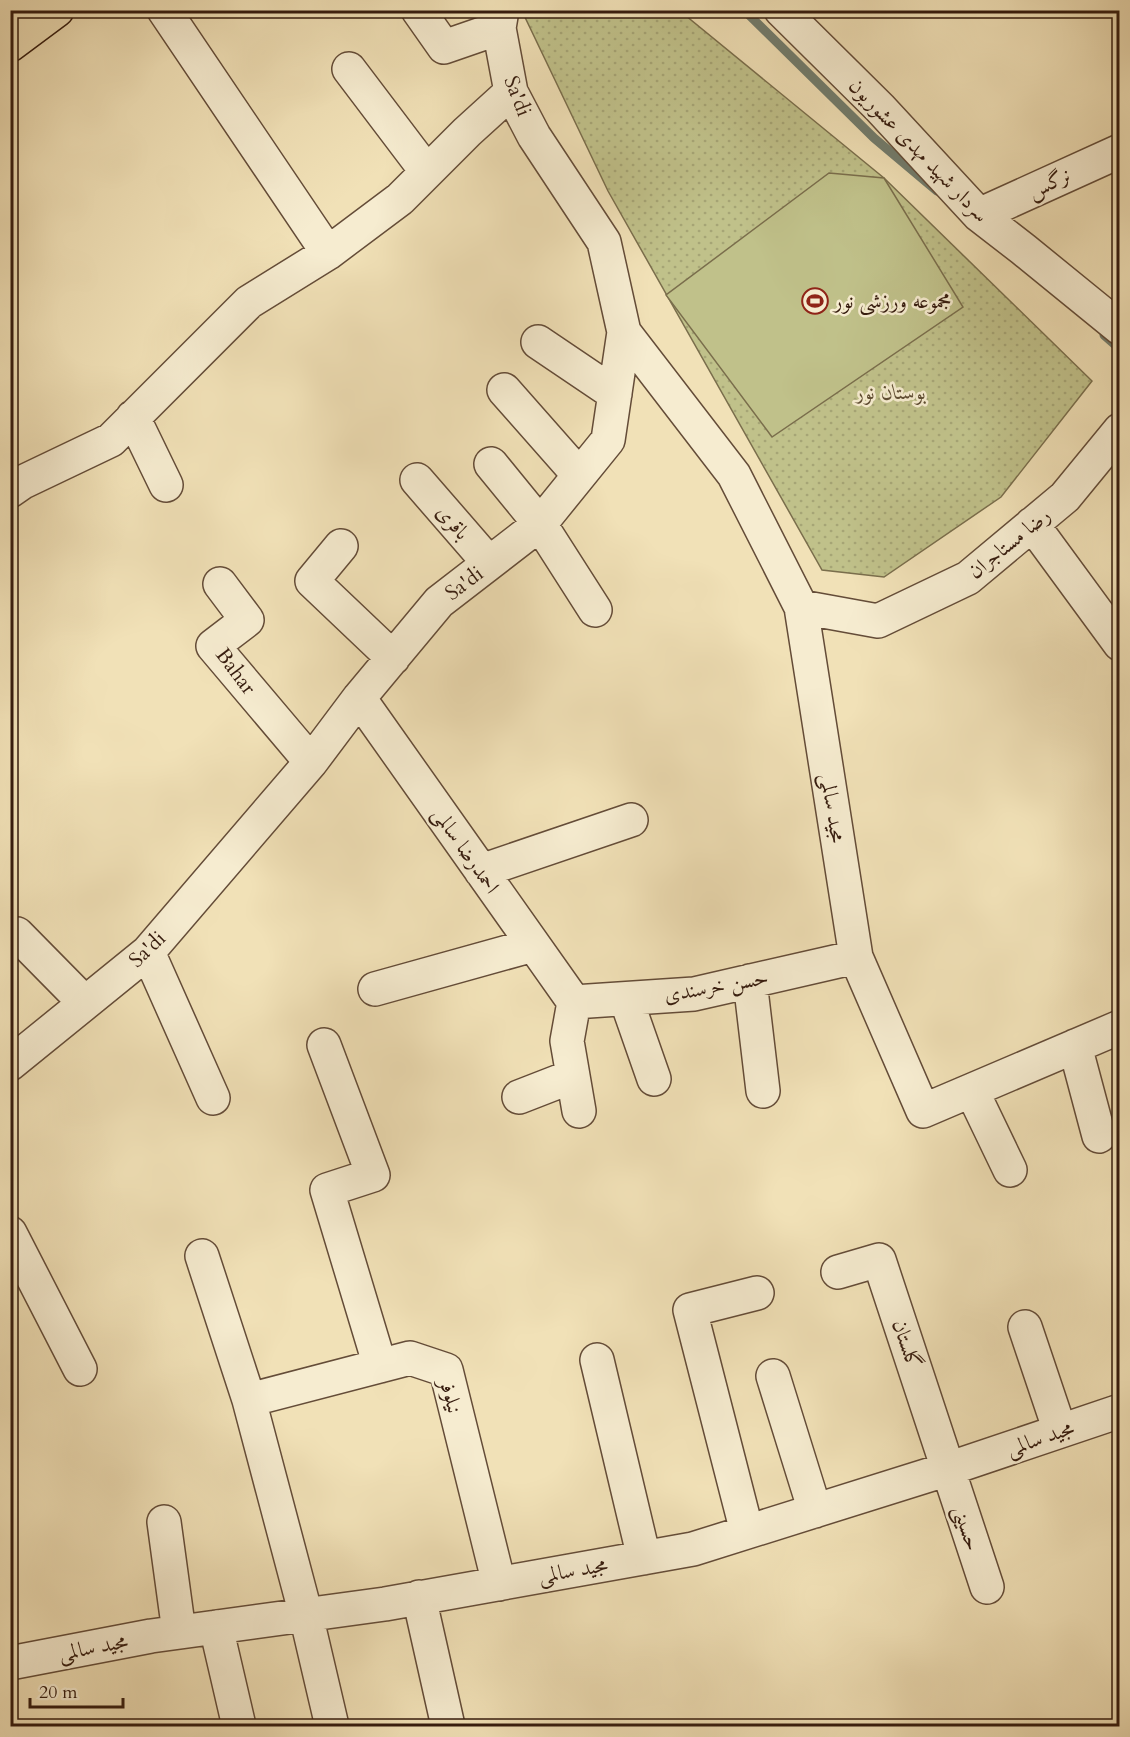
<svg xmlns="http://www.w3.org/2000/svg" width="1130" height="1737" font-family="Cardo,Amiri,serif">
  <style>
    .green { fill: url(#green-dots); stroke: #7a6e4c; stroke-width: 1.5 }
    .pitch { fill: #c0c18a; stroke: #7a6e4c; stroke-width: 1.5 }
    .lines { fill: none; stroke-linecap: round; stroke-linejoin: round }
    .stream { stroke: #727d6e; stroke-width: 9 }
    .minor-casing { stroke: #644c38; stroke-width: 36 }
    .major-casing { stroke: #351b0e; stroke-width: 36 }
    .minor { stroke: #f6ecd0; stroke-width: 33 }
    .major { stroke: #f1e1b7; stroke-width: 33 }
    .labels { text-anchor: middle; stroke-width: 5; stroke-linejoin: round; paint-order: stroke }
    .street-label { font-size: 21px; fill: #351b0e; stroke: #f6ecd0 }
    .poi-label { font-size: 21px; fill: #351b0e; stroke: #f6ecd0; text-anchor: start }
    .park-label { font-size: 21px; font-style: italic; fill: #5f4d33; stroke: #f6ecd0 }
  </style>
  <defs>
    <pattern id="green-dots" width="8" height="8" patternUnits="userSpaceOnUse" patternTransform="scale(1.5)"><rect width="8" height="8" fill="#c0c18a"/><path d="M2 2h.1M6 6h.1" fill="none" stroke="#a6a576" stroke-width="1.8" stroke-linecap="round"/></pattern>
  </defs>
  <rect width="100%" height="100%" fill="#f1e1b7"/>
  <filter id="stains"><feTurbulence type="fractalNoise" baseFrequency=".00333" numOctaves="4"/><feColorMatrix values="0 0 0 0 .2 0 0 0 0 .09 0 0 0 0 .02 0 0 0 .5 -.17"/></filter>
  <radialGradient id="worn" r=".72"><stop offset=".6" stop-color="#630" stop-opacity="0"/><stop offset="1" stop-color="#630" stop-opacity=".3"/></radialGradient>
  <path class="green" d="M522,11h158l204,167 208,203 -91,116 -117,80 -62,-7 -214,-379z"/>
  <path class="pitch" d="M829,173l55,5 79,129 -191,130 -106,-142z"/>
  <g class="lines">
    <path class="stream" d="M744,10l130,128 63,53
      M1104,335l16,14"/>
    <g class="minor-casing">
      <path id="minor" d="M164,10l164,243
        M418,10l26,37 55,-19
        M781,10l99,98 99,107 44,34 97,79
        M349,69l78,103
        M979,215l141,-64
        M624,332l110,143 67,132 55,350 67,154 197,-84
        M538,342l77,52
        M504,390l75,85
        M133,417l33,68
        M491,464l49,60 55,86
        M417,480l72,83
        M10,491l13,-9 88,-42 138,-138 79,-49 72,-54 67,-67 44,-40
        M1032,524l88,120
        M341,546l-29,35 81,77
        M220,584l27,36 -34,26 98,116
        M801,607l77,14 90,-43 97,-81 55,-67
        M359,698l215,304
        M481,871l150,-51
        M17,934l68,69
        M148,952l65,146
        M750,981l13,110
        M375,989l158,-44
        M626,999l28,80
        M574,1002l120,-8 162,-37
        M574,1002l-7,39 12,70
        M324,1045l49,130 -46,15 53,176
        M1075,1046l24,90
        M10,1064l138,-112 163,-190 48,-64 80,-96 101,-78 68,-84 16,-108 -20,-90 -70,-106 -23,-44 -12,-64 3,-18
        M972,1091l38,79
        M519,1097l54,-21
        M10,1233l70,136
        M202,1256l47,144 57,215 26,111
        M838,1272l41,-12 108,327
        M1025,1327l35,104
        M597,1360l47,198
        M773,1376l42,135
        M249,1400l161,-42 36,12 53,214
        M164,1522l15,110
        M747,1532l-57,-222 67,-17
        M419,1597l29,129
        M216,1627l23,99
        M10,1663l141,-27 234,-32 308,-55 255,-80 172,-58"/>
    </g>
    <g class="major-casing">
      <path id="major" d="M10,45l47,-35"/>
    </g>
    <use href="#minor" class="minor"/>
    <use href="#major" class="major"/>
  </g>
  <defs>
    <g id="stadium-ring" transform="scale(1.35)"><circle r="9.5" fill="#f6ecd0" stroke="#8f2418" stroke-width="1.5"/><path d="M0-5a6.5 5 0 1 0 0 10a6.5 5 0 1 0 0-10ZM-3.5-1.8h7v3.6h-7Z" fill="#8f2418"/></g>
  </defs>
  <g fill-rule="evenodd">
    <use href="#stadium-ring" x="815" y="301"/>
  </g>
  <g class="labels">
    <g class="street-label">
      <text transform="translate(518 96) rotate(69)" y="7">Sa'di</text>
      <text transform="translate(919 150) rotate(46)" y="7">سردار شهید مهدی عشوریون</text>
      <text transform="translate(1049 183) rotate(-25)" y="7">نرگس</text>
      <text transform="translate(453 522) rotate(49)" y="7">باقری</text>
      <text transform="translate(1009 543) rotate(-39)" y="7">رضا مستاجران</text>
      <text transform="translate(464 583) rotate(-37)" y="7">Sa'di</text>
      <text transform="translate(236 671) rotate(53)" y="7">Bahar</text>
      <text transform="translate(833 808) rotate(81)" y="7">مجید سالمی</text>
      <text transform="translate(466 850) rotate(55)" y="7">احمدرضا سالمی</text>
      <text transform="translate(147 949) rotate(-44)" y="7">Sa'di</text>
      <text transform="translate(716 986) rotate(-10)" y="7">حسن خرسندی</text>
      <text transform="translate(907 1344) rotate(71)" y="7">گلستان</text>
      <text transform="translate(451 1396) rotate(74)" y="7">نیلوفر</text>
      <text transform="translate(1040 1438) rotate(-19)" y="7">مجید سالمی</text>
      <text transform="translate(967 1528) rotate(72)" y="7">حسینی</text>
      <text transform="translate(573 1570) rotate(-10)" y="7">مجید سالمی</text>
      <text transform="translate(93 1647) rotate(-11)" y="7">مجید سالمی</text>
    </g>
    <g class="poi-label">
      <text x="834" y="308">مجموعه ورزشی نور</text>
    </g>
    <g class="park-label">
      <text x="891" y="399">بوستان نور</text>
    </g>
  </g>
  <rect width="1130" height="1737" fill="none" stroke="#f1e1b7" stroke-width="36"/>
  <rect x="12" y="12" width="1106" height="1713" fill="none" stroke="#351b0e" stroke-width="3"/>
  <rect x="18" y="18" width="1094" height="1701" fill="none" stroke="#351b0e" stroke-width="1.5"/>
  <path d="M30 1698v9h93v-9" fill="none" stroke="#351b0e" stroke-width="3"/>
  <text x="39" y="1698" font-size="18" fill="#351b0e" stroke="#f6ecd0" stroke-width="4.5" paint-order="stroke">20 m</text>
  <rect width="100%" height="100%" filter="url(#stains)"/>
  <rect width="100%" height="100%" fill="url(#worn)"/>
</svg>
